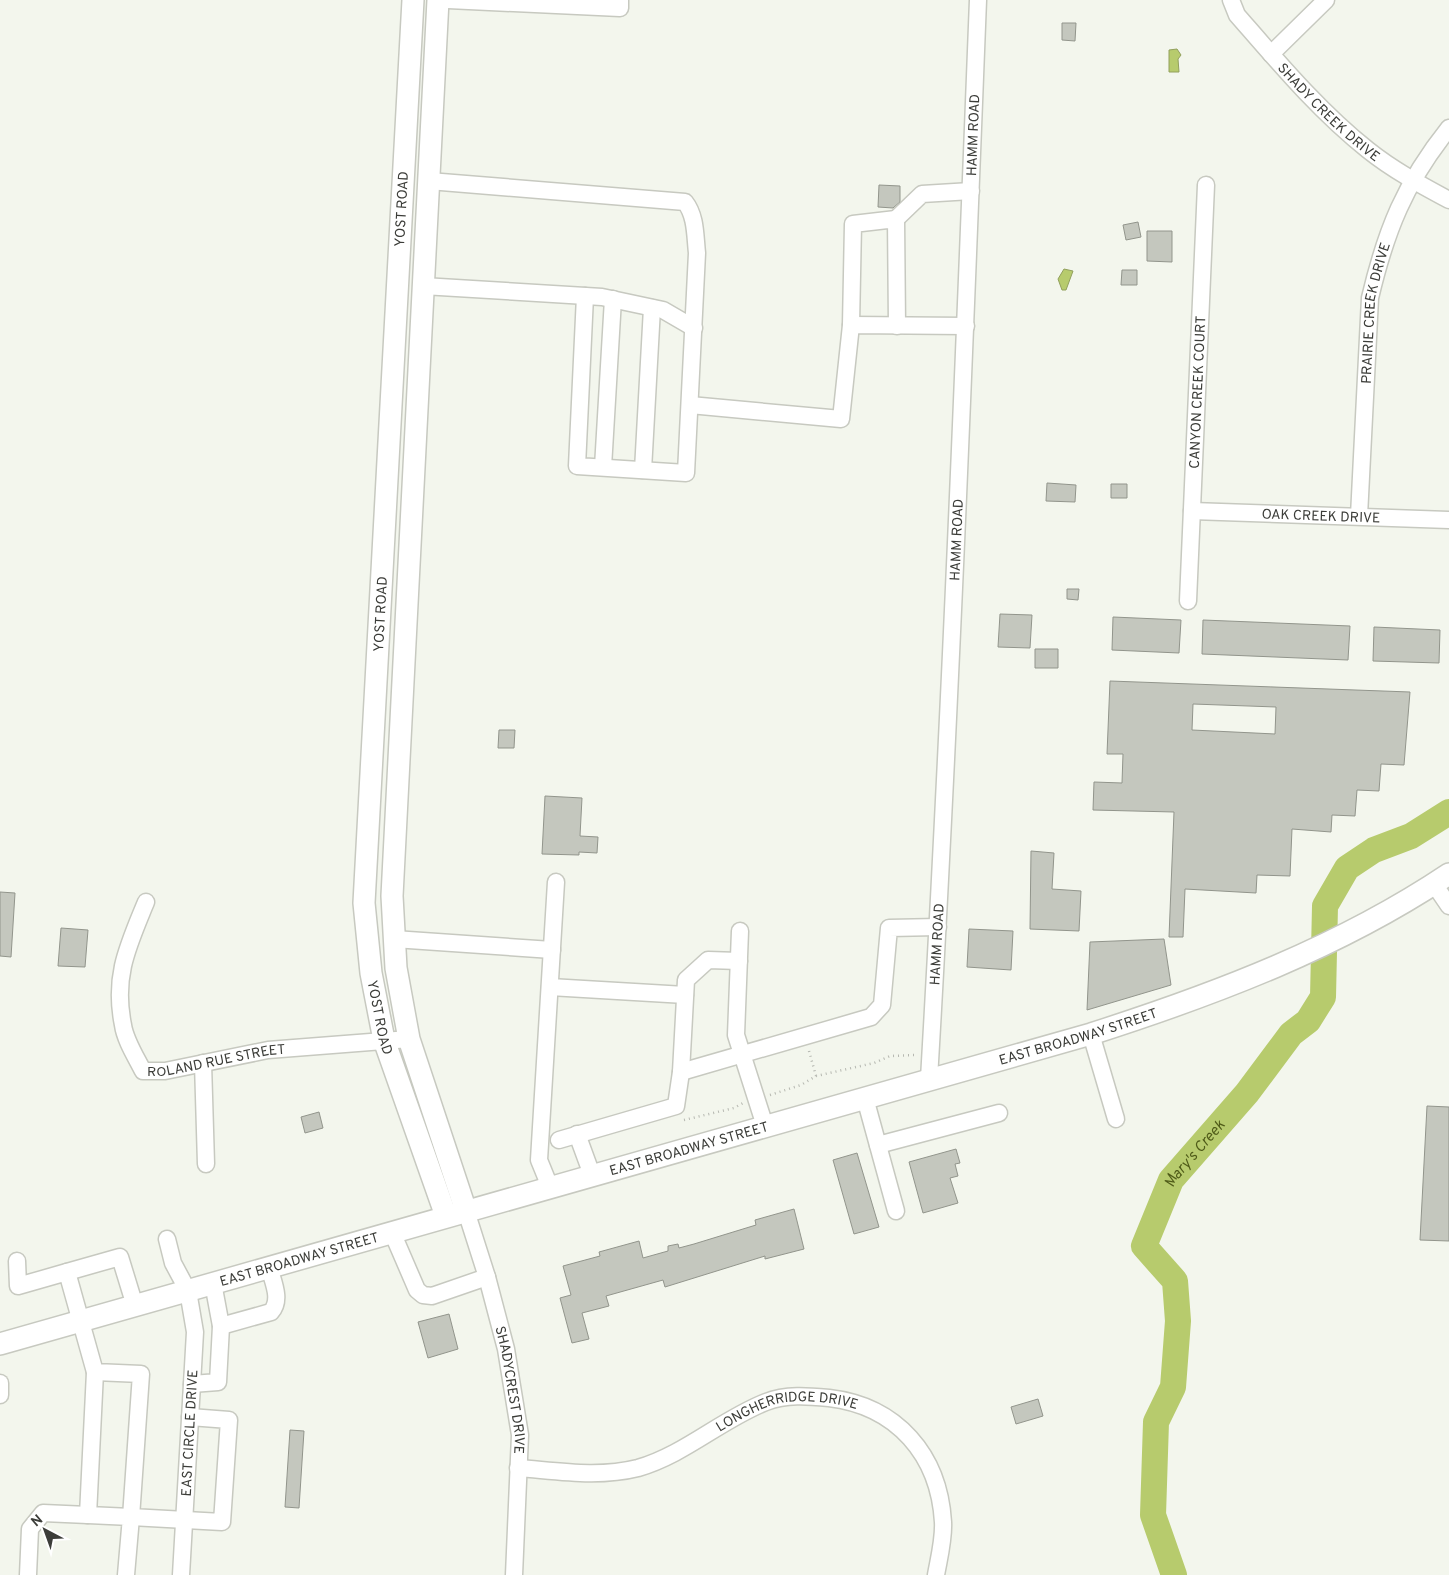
<svg xmlns="http://www.w3.org/2000/svg" width="1449" height="1575" font-family="Overpass,sans-serif">
  <style>
    .water { fill: #b7cb6d; stroke: #92a05d }
    .lines { fill: none; stroke-linecap: round; stroke-linejoin: round }
    .river { stroke: #b7cb6d; stroke-width: 26 }
    .building { fill: #c4c7be; stroke: #92958c; fill-rule: evenodd }
    .minor-casing { stroke: #c7c9c0; stroke-width: 19 }
    .major-casing { stroke: #c7c9c0; stroke-width: 24 }
    .path { stroke: #b6b8b1; stroke-width: 2.5; stroke-dasharray: 1 4; stroke-linecap: butt }
    .minor { stroke: #fff; stroke-width: 16 }
    .major { stroke: #fff; stroke-width: 21 }
    .labels { text-anchor: middle; stroke-width: 5; stroke-linejoin: round; paint-order: stroke }
    .street-label { font-size: 14px; fill: #3c3d39; stroke: #fff }
    .water-label { font-size: 15px; font-style: italic; fill: #505c19; stroke: #fff }
  </style>
  <rect width="100%" height="100%" fill="#f3f6ed"/>
  <path class="water" d="M1177,49l4,6 -3,4 1,13h-10v-22z
    M1064,269l9,2 -7,19h-4l-4,-11z"/>
  <g class="lines">
    <path class="river" id="s1" d="M1174,1575l-21,-60 3,-93 17,-35 5,-66 -3,-40 -31,-35 27,-66 76,-87 44,-59 17,-13 15,-24 2,-91 22,-38 27,-18 37,-14 38,-24"/>
  </g>
  <path class="building" d="M1062,23h14l-1,18 -13,-1z
    M879,185l21,1v16l-7,6 -15,-1z
    M1138,222l3,15 -15,3 -3,-15z
    M1147,231h25v31l-25,-1z
    M1122,270h15v15h-16z
    M1047,483l29,2 -1,17 -29,-1z
    M1111,484h16v14h-16z
    M1067,589h12l-1,11 -11,-1z
    M1000,614l32,1 -2,33 -32,-1z
    M1113,617l68,3 -2,33 -67,-3z
    M1203,620l147,6 -2,34 -146,-6z
    M1374,627l66,3 -1,33 -66,-2z
    M1035,649h23v19h-23z
    M1110,681l300,11 -6,73 -23,-1 -2,27 -22,-1 -2,26 -23,-1 -1,17 -39,-3 -2,47 -33,-1 -1,18 -71,-4 -2,48h-14l5,-125 -81,-2 1,-28 28,1 1,-29h-16zM1193,704l83,3 -1,27 -83,-4z
    M499,730h16l-1,18h-16z
    M545,796l37,2 -2,38 18,1 -1,16 -18,-1v3l-37,-1z
    M1031,851l23,2 -2,36 29,2 -2,40 -49,-2z
    M0,892l15,1 -4,64 -11,-1z
    M61,928l27,2 -3,37 -27,-1z
    M969,929l44,2 -2,39 -44,-3z
    M1164,939l7,46 -84,25 3,-68z
    M1427,1106l22,1v134l-29,-1z
    M319,1112l4,16 -18,5 -4,-16z
    M956,1149l4,14 -5,1 3,12 -8,2 8,25 -35,10 -14,-51z
    M857,1153l22,74 -25,7 -21,-74z
    M794,1209l10,40 -39,10v-3l-100,31 -2,-7 -57,16 3,10 -27,7 7,26 -17,4 -12,-45 11,-3 -8,-29 37,-10 -1,-4 40,-11 4,17 25,-7v-5l10,-2 1,4 15,-4 62,-19 -1,-5z
    M449,1314l9,35 -30,9 -10,-36z
    M1038,1399l5,17 -27,8 -5,-17z
    M290,1430l14,1 -5,77 -14,-1z"/>
  <g class="lines">
    <g class="minor-casing">
      <g id="minor">
        <path d="M448,0l172,8v-8"/>
        <path id="s2" d="M1231,0l6,15c41,47 82,96 131,135 25,20 53,35 81,50"/>
        <path d="M1271,54l55,-54"/>
        <path d="M429,181l256,21c11,14 10,33 12,51l-11,220 -109,-7 8,-170"/>
        <path d="M896,219l26,-25 49,-3"/>
        <path d="M423,286l179,11 61,13 31,18"/>
        <path d="M851,325l2,-101 43,-5 1,107"/>
        <path d="M690,405l151,14 10,-94 115,1"/>
        <path d="M603,467l10,-168"/>
        <path d="M643,470l9,-162"/>
        <path id="s3" d="M1192,511l257,9"/>
        <path id="s4" d="M1359,516l11,-218c16,-68 35,-115 79,-170"/>
        <path id="s5" d="M1188,601l18,-416"/>
        <path d="M1434,884l15,22"/>
        <path id="s6" d="M146,902c-18,44 -33,74 -23,123 2,15 13,32 20,46h22l103,-21 141,-11"/>
        <path d="M740,931l-4,104 29,91"/>
        <path d="M394,939l158,11"/>
        <path d="M550,987l135,8"/>
        <path d="M1091,1034l25,85"/>
        <path d="M203,1063l3,101"/>
        <path d="M681,1072l190,-55 11,-12 7,-77 49,-1"/>
        <path id="s7" d="M929,1079c21,-359 35,-719 49,-1079"/>
        <path d="M865,1098l31,113"/>
        <path d="M577,1134l15,41"/>
        <path d="M559,1140l117,-34 5,-34 5,-92 22,-20 31,1"/>
        <path d="M878,1145l121,-32"/>
        <path d="M550,1187l-11,-27 17,-278"/>
        <path id="s8" d="M466,1211l21,66 19,72 14,86 -6,140"/>
        <path d="M392,1232l25,58 6,5 9,1 55,-19"/>
        <path d="M167,1239l6,24 15,28 7,41 -14,243"/>
        <path d="M17,1261l1,25 49,-14 28,100 46,2 -10,143 91,5 7,-102 -39,-3"/>
        <path d="M67,1272l53,-15 15,49"/>
        <path d="M221,1326l50,-14c11,-12 2,-30 -2,-45"/>
        <path d="M95,1372l-7,143 43,2 -5,58"/>
        <path d="M0,1383v12"/>
        <path d="M192,1384l26,-2 3,-56 -8,-43"/>
        <path id="s9" d="M518,1468c40,3 80,10 120,0 46,-13 84,-49 128,-66 20,-8 42,-6 63,-4 68,8 110,57 114,124 1,17 -4,36 -7,53"/>
        <path d="M28,1575l2,-46 13,-16 45,2"/>
      </g>
    </g>
    <g class="major-casing">
      <g id="major">
        <path id="s10" d="M413,0l-49,903 7,70 13,67 62,176"/>
        <path d="M438,0l-46,896 4,72 13,71 57,172"/>
        <path id="s11" d="M0,1344l1091,-310c125,-40 249,-87 358,-160"/>
      </g>
    </g>
    <path class="path" d="M809,1051l7,25
      M770,1095l31,-10 15,-9 58,-13 16,-7 25,-1
      M684,1120l50,-12 9,-5"/>
    <use href="#minor" class="minor"/>
    <use href="#major" class="major"/>
  </g>
  <g class="labels">
    <g class="street-label">
      <text dy="5" stroke="none"><textPath href="#s2" startOffset="150">SHADY CREEK DRIVE</textPath></text>
      <text dy="5" stroke="none"><textPath href="#s7" startOffset="945">HAMM ROAD</textPath></text>
      <text transform="translate(401 209) rotate(-87)" y="5">YOST ROAD</text>
      <text dy="5" stroke="none"><textPath href="#s4" startOffset="204">PRAIRIE CREEK DRIVE</textPath></text>
      <text dy="5" stroke="none"><textPath href="#s5" startOffset="209">CANYON CREEK COURT</textPath></text>
      <text dy="5" stroke="none"><textPath href="#s3" startOffset="129">OAK CREEK DRIVE</textPath></text>
      <text dy="5" stroke="none"><textPath href="#s7" startOffset="540">HAMM ROAD</textPath></text>
      <text transform="translate(380 614) rotate(-87)" y="5">YOST ROAD</text>
      <text dy="5" stroke="none"><textPath href="#s7" startOffset="135">HAMM ROAD</textPath></text>
      <text dy="5" stroke="none"><textPath href="#s10" startOffset="1020">YOST ROAD</textPath></text>
      <text dy="5" stroke="none"><textPath href="#s11" startOffset="1121">EAST BROADWAY STREET</textPath></text>
      <text dy="5" stroke="none"><textPath href="#s6" startOffset="252">ROLAND RUE STREET</textPath></text>
      <text dy="5" stroke="none"><textPath href="#s11" startOffset="716">EAST BROADWAY STREET</textPath></text>
      <text dy="5" stroke="none"><textPath href="#s11" startOffset="311">EAST BROADWAY STREET</textPath></text>
      <text dy="5" stroke="none"><textPath href="#s8" startOffset="185">SHADYCREST DRIVE</textPath></text>
      <text dy="5" stroke="none"><textPath href="#s9" startOffset="284">LONGHERRIDGE DRIVE</textPath></text>
      <text transform="translate(189 1433) rotate(-87)" y="5">EAST CIRCLE DRIVE</text>
    </g>
    <g class="water-label">
      <text dy="5" stroke="none"><textPath href="#s1" startOffset="455">Mary's Creek</textPath></text>
    </g>
  </g>
  <g transform="translate(45 1530) rotate(319)" stroke="#ffffff" stroke-width="4" paint-order="stroke">
  <path d="M0-4L9 19L0 12L-9 19Z" fill="#3c3d39"/>
  <text y="-8" font-size="14" font-weight="bold" text-anchor="middle" fill="#3c3d39">N</text>
  </g>
</svg>
